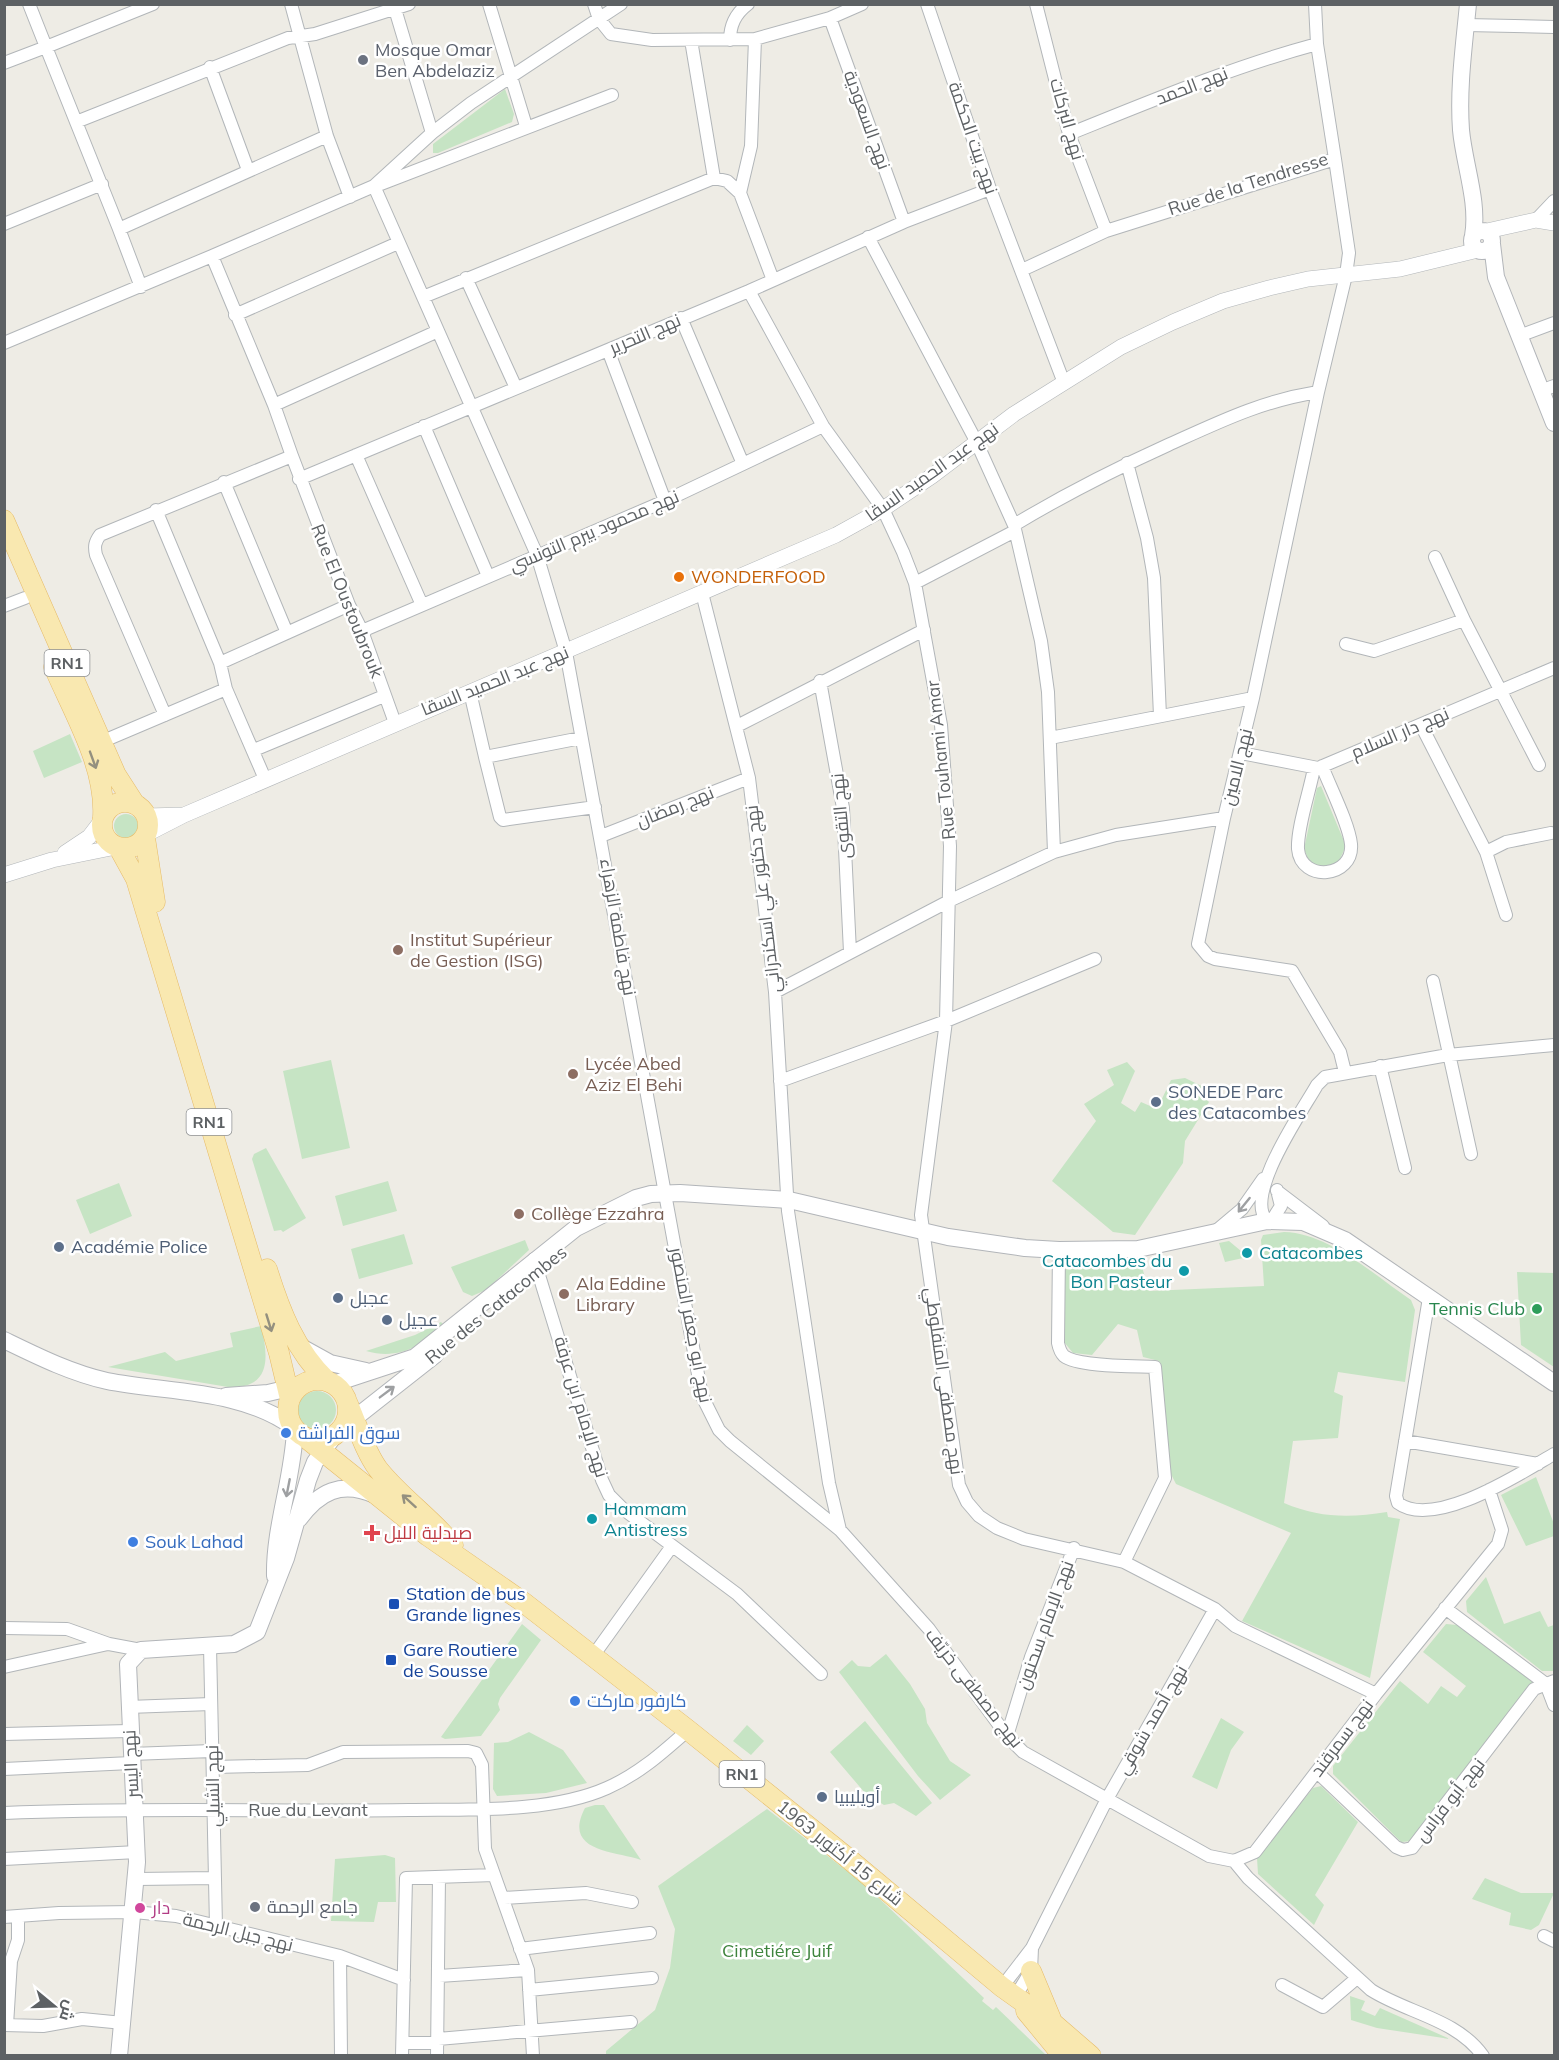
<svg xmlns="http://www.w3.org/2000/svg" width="1559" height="2060" font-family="Mulish,Cairo,sans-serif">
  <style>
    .green { fill: #c6e4c4 }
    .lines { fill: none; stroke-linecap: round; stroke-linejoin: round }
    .minor-casing { stroke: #b2b6b9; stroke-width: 14 }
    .tertiary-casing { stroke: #b2b6b9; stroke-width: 16 }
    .secondary-casing { stroke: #b2b5b9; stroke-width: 18 }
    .primary-casing { stroke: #e6ba66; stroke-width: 21 }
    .minor { stroke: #fff; stroke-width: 12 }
    .tertiary { stroke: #fff; stroke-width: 15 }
    .secondary { stroke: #fff; stroke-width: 16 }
    .primary { stroke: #f9e8b0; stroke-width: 20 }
    .oneway { stroke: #94907f }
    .oneway2 { stroke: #9ea0a2 }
    .worship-dot { fill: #6b7280; stroke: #fff; stroke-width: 2 }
    .food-dot { fill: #e8710a; stroke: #fff; stroke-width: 2 }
    .education-dot { fill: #8d6e63; stroke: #fff; stroke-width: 2 }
    .service-dot { fill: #5c6f8a; stroke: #fff; stroke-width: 2 }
    .culture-dot { fill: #0f9aa8; stroke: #fff; stroke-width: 2 }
    .leisure-dot { fill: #2e9e5b; stroke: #fff; stroke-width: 2 }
    .shop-dot { fill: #3f7fe0; stroke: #fff; stroke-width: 2 }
    .health-dot { fill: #e0444e; stroke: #fff; stroke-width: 2 }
    .transit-dot { fill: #1a4fb4; stroke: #fff; stroke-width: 2 }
    .hotel-dot { fill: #d1479c; stroke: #fff; stroke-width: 2 }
    .labels { text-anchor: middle; stroke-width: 5; stroke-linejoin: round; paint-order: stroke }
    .shield { fill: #fff; stroke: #8e9092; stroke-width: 1.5 }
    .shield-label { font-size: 16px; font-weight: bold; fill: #5d6164 }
    .worship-label { font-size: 18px; fill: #5b616d; stroke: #fff; text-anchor: start }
    .street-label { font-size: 18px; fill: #5d6164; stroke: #fff }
    .food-label { font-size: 18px; fill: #c56008; stroke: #fff; text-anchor: start }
    .education-label { font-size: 18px; fill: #785e54; stroke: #fff; text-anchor: start }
    .service-label { font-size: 18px; fill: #4e5e75; stroke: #fff; text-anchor: start }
    .culture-label { font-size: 18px; fill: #0d838f; stroke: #fff; text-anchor: start }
    .leisure-label { font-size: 18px; fill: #27864d; stroke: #fff; text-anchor: end }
    .shop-label { font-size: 18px; fill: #366cbe; stroke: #fff; text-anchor: start }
    .health-label { font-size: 18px; fill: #be3a42; stroke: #fff; text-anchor: start }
    .transit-label { font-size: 18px; fill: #164399; stroke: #fff; text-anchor: start }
    .hotel-label { font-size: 18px; fill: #b23c85; stroke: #fff; text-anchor: start }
    .park-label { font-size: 18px; fill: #3e843d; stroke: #fff }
  </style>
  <rect width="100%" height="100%" fill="#eeece5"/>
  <path class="green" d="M505,89l9,25 -2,8 -74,31h-5v-9z
    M70,734l12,28 -38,16 -11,-27z
    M1321,786l25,60 -8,17 -17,5 -12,-7 -5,-12 13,-61z
    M114 826a12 12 0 1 1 24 0a12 12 0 1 1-24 0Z
    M331,1060l19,88 -48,11 -19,-88z
    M1127,1062l8,9 -14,32 14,9 6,-10 16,7 14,-29 14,-2 27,13 -5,9 2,2 -24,39 -2,22 -48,72 -22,-3 -61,-51 44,-60 -12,-17 30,-19 -7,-15z
    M266,1148l40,70 -23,14 -2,-2 -7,1 -22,-72 2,-5z
    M388,1181l9,30 -54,15 -8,-30z
    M119,1183l13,33 -42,18 -14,-34z
    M1284,1232c45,1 90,43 127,68l4,10 -10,72 -67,-10 -4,20 9,4 -5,42 -45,3 -9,62c35,15 66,15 103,9l1,5 12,2 -30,159 -128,-57 49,-88 -115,-49 -5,-10 -12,-113 -16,-4 -6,-27 -19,-6 -26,31 -19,-2 -9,-11v-71l12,-9 66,5 7,24 115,-5 -3,-46 2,-5z
    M404,1234l9,30 -54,15 -8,-30z
    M525,1240l4,10 -43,40 -14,6 -9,-4 -12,-25z
    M1229,1241l12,10 2,7 -18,4 -6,-19z
    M1517,1272l37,1v94l-33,-22z
    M441,1322l3,3c-23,22 -46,35 -78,26l49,-16z
    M261,1326c8,32 10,63 -33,61l-120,-20 57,-15 11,9 57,-14 -3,-14z
    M298 1410a19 19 0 1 1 38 0a19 19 0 1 1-38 0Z
    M1536,1477l18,47v12l-28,10 -25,-51z
    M1486,1577l18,47 36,-13 8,16 6,-2v46h-12l-75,-59 -1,-11z
    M522,1624l19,16 -41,58 -2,6 2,6 -19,26 -36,3 -4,-2z
    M1446,1624l11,1 78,57 -122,159 -12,1 -68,-68v-8l67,-85 28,23 13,-18 16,11 9,-11 -43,-34z
    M886,1654l24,30 15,25 2,14 23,38 21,14 -31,25 -22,-24 -79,-104 13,-12 6,6 12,1z
    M1221,1718l23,14 -13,18 -14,39 -25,-12z
    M865,1721l67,82 -16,13 -22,-13 -10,2 -19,-12 -35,-41z
    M747,1725l17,16 -13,14 -18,-14z
    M529,1732l34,18 24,33 -41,10 -49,3 -4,-7 1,-46 14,-1z
    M1321,1786l37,36 -43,73 9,10 -10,20 -56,-51 -1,-16 56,-70z
    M595,1805h9l37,55c-27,-9 -79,-8 -56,-52z
    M767,1809l98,76 119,113 -2,3 11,9 3,-3 50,48 -440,1v-5l49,-41 15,-42 5,-39 -17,-43z
    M385,1855l10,3 1,44h-18l-4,20 -43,-1 4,-62z
    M1485,1878l36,15h33l-15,32 -8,5 -22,-5 2,-12 -39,-14z
    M1350,1996l15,5 -4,9 14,6 5,-8 70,31 -73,-11 -26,-8z"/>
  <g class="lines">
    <g class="minor-casing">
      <path id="minor" d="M153,4l-107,43 73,182 208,-93
        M291,4l36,132 23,61
        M489,4l37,122
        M594,4l5,15 12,15 41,6 103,-1 75,-21 32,-14
        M927,4l63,185 74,194
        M1036,4l33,130 37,97
        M395,9l37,124
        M830,18l74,204
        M1466,25l88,2
        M691,40l23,138
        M730,40c0,-15 5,-26 18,-36
        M4,63l42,-16 -17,-43
        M210,67l38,103
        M76,122l212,-84 27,-4 94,-30
        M1069,134c82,-33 163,-67 248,-90
        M381,184l231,-89
        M374,186l58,-53 39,-30 150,-99
        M740,193l11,-47 4,-107
        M1536,220l18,-19
        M4,224l98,-40
        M119,229l22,58
        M868,237l108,204 38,84 27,116 7,51 6,160
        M1022,270l84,-39 229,-72 -18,-115 -2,-40
        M466,278l50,110
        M749,291l74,135 60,83 20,43 12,31 26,142 9,121 -4,175 -25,194 38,270 8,17 12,14 18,12 27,11 100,23 91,47 20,17 141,68
        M423,297l291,-119 13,3 13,12 33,87
        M235,315l163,-72
        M681,318l62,146
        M1519,336l35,-13
        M4,343l208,-87
        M608,350l57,151
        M1540,391l14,-5
        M274,405l164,-74
        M424,426l64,150
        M356,455l66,150
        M292,456l-18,-51 -62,-149 162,-70 163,369 29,97 136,744 17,34 11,11 110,89
        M1127,463l20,75 7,40 6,138
        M299,479l450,-188 155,-69 86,-33
        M224,482l63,151
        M156,510l64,153 6,26 39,90
        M1014,525c50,-30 101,-56 154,-80 51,-23 93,-44 150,-53
        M1435,557l29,63 75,145
        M915,583l100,-52
        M702,593l47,185 26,214 13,219 41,272 11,47 89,99 78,107 16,16 186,104 25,5 14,17 123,112c36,23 86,29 112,66
        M4,606l21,-8
        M362,631l303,-130 158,-75
        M1346,644l28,7 90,-31
        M220,663l129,-58
        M820,681l23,127 7,144
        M470,692l15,65 96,-19
        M165,715l-69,-160c-2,-9 -1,-13 4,-20l192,-79 57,149 13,26 33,92
        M1421,725l65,127 20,-10 45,-9
        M737,726l187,-96
        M1050,738l203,-40
        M101,742l125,-53
        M254,750l130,-54
        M1241,753l77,15 236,-100
        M485,757l15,60 3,3 92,-13
        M1314,768c-4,23 -17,59 -16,81 3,34 56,29 53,-5 -2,-20 -21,-57 -29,-78
        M1224,818l-26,126 10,12 7,3 77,12 48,81 5,20
        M601,836l148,-58
        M1486,852l20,63
        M1433,981l38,173
        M775,992l176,-92 103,-48 62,-17 108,-17 29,-120 65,-306 28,-117 3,-22 -14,-94
        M1380,1066l25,102
        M780,1081l166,-60 149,-62
        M1277,1191l46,35
        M1272,1220l9,-14 -4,-16
        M1267,1221c-24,-26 36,-111 50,-136l8,-8 123,-22 106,-10
        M1217,1230l25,-21 21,-30
        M1059,1250l-1,93c1,5 2,9 6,13 14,11 71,10 91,11l10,111 -41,84
        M534,1259l68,221 7,15 14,14 114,85 84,80
        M1429,1298l-33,198 2,7c36,27 123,-30 156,-49
        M1405,1441l133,23
        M1445,1608l101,76
        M4,1628l63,1 42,15 32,6
        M210,1646l6,280
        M593,1656l79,-110
        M4,1667l104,-23
        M1546,1684l8,21
        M128,1707l83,-3
        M4,1734l125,-3
        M1007,1736l24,-79 43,-109
        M131,1754l81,-3
        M213,1767l95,-2 35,-13 125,-1 8,2 6,12 3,84 43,121 5,86
        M4,1769l127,-6
        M1317,1772l79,75 7,3 9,-2 122,-159 20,-8
        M4,1813c135,-6 270,-1 405,-3 61,-1 142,3 198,-22 32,-14 56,-36 81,-58
        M4,1859l133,-7
        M1234,1861l21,-9 121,-158 122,-150 4,-14 -13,-40
        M137,1879l78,-1
        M504,1898l82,-5 46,9
        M4,1917l55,-4 75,-1 42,4 164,40 64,24
        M1544,1936l10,5
        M520,1949l130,-16
        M340,1956l1,100
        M439,1976l89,-6
        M1282,1985l41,22 34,-29
        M1002,1987l30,-39
        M529,1990l123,-12
        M1015,1997l16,-26 1,-23 75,-149 108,-190
        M4,2025l39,1 39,-7 41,4
        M7,2025l4,-64 7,-21v-23
        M438,2039l193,-17
        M403,2043h32
        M402,2056l4,-178 88,-3
        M437,2056l2,-179"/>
    </g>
    <g class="tertiary-casing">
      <path id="tertiary" d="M1487,231l49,-11 18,3
        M184,815l652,-280 47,-26 49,-33 82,-62 107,-67 52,-25 50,-21 46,-13 39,-9 92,-10 78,-19
        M147,834l37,-19 -37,1
        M65,853l24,-16 13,-17
        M4,875l48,-15 64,-13"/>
    </g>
    <g class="secondary-casing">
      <path id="secondary" d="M1468,4c-4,42 -10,84 -7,126 3,34 18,72 12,106
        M1472 241a10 10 0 1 1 20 0a10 10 0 1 1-20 0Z
        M1492,244l4,33 58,146
        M4,1340c33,16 67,33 103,41 60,12 135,8 186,46
        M301,1347l29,16 36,8
        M333,1384l82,-27 161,-129 60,-30 15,-4 29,-1 109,7 159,37 77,11 34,2 79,-1 129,-28 36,1 42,18 209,143
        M226,1396l42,-3 34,-8
        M341,1429l94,-74
        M299,1519c20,-27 42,-39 76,-24
        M275,1576c-1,-49 18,-97 20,-146
        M119,2056l18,-194 -9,-198 13,-14 93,-6 23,-12 29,-74 22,-78 7,-18 19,-26"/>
    </g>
    <g class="primary-casing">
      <path id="primary" d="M4,520l112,255 18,28
        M54,667c20,47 52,99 49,150
        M102 825a23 23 0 1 1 46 0a23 23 0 1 1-46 0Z
        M145,838l10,64
        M119,848l17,31 143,474 11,46
        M267,1269c13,42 28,81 60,112
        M288 1410a30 30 0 1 1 60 0a30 30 0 1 1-60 0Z
        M347,1402c10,22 17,48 31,67 22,28 52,48 75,76
        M306,1438l122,98 95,66 165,128 156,125 158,132 52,37 37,32
        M1031,1971l20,48
        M1026,2011l37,45"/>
    </g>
    <use href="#minor" class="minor"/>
    <use href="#tertiary" class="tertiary"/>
    <use href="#secondary" class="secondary"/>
    <use href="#primary" class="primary"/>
  </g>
  <defs><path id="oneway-shaft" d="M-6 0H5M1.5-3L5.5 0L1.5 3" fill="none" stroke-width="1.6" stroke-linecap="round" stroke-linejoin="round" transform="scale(1.5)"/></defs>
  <g class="oneway">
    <use href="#oneway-shaft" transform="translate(93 760) rotate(70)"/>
    <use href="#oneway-shaft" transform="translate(269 1323) rotate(73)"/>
    <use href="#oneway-shaft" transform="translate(409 1501) rotate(-138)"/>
  </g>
  <g class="oneway2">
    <use href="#oneway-shaft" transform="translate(1244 1205) rotate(129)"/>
    <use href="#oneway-shaft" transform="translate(387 1392) rotate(-37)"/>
    <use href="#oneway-shaft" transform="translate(288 1488) rotate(101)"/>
  </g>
  <g class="worship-dot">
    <circle cx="363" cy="60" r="6"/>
    <circle cx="255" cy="1907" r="6"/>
  </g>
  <circle class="food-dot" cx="679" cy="577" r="6"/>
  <g class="education-dot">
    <circle cx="398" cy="950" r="6"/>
    <circle cx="573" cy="1074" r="6"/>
    <circle cx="519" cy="1214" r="6"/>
    <circle cx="564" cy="1294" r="6"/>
  </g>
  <g class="service-dot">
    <circle cx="1156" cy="1102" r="6"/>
    <circle cx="59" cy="1247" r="6"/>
    <circle cx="338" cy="1298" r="6"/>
    <circle cx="387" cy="1320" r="6"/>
    <circle cx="822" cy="1797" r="6"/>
  </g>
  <g class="culture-dot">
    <circle cx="1247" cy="1253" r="6"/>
    <circle cx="1184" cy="1271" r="6"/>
    <circle cx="592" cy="1519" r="6"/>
  </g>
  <circle class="leisure-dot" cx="1537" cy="1309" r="6"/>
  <g class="shop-dot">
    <circle cx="286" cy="1433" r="6"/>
    <circle cx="133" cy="1542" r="6"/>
    <circle cx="575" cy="1701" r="6"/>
  </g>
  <path class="health-dot" d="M369 1524h6v6h6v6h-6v6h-6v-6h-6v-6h6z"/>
  <g class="transit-dot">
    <rect x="388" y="1598" width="12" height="12" rx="3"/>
    <rect x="385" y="1654" width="12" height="12" rx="3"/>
  </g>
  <circle class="hotel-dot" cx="140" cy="1908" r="6"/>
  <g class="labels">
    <g class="shield">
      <rect x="44.5" y="650" width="45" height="26" rx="4.5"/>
      <rect x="186.5" y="1109" width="45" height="26" rx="4.5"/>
      <rect x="719.5" y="1761" width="45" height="26" rx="4.5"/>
    </g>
    <g class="shield-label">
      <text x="67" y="669">RN1</text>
      <text x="209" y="1128">RN1</text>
      <text x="742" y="1780">RN1</text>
    </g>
    <g class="worship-label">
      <text x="375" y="56">Mosque Omar<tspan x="375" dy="21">Ben Abdelaziz</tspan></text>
      <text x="267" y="1913">جامع الرحمة</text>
    </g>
    <g class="street-label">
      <text transform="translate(1192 86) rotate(-21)" y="6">نهج الحمد</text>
      <text transform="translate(1067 119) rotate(74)" y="6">نهج البركات</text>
      <text transform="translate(867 120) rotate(70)" y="6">نهج السعودية</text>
      <text transform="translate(973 138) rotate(71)" y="6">نهج بيت الحكمة</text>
      <text transform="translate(1248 184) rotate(-18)" y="6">Rue de la Tendresse</text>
      <text transform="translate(645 334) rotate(-23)" y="6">نهج التحرير</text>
      <text transform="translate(932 472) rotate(-35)" y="6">نهج عبد الحميد السقا</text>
      <text transform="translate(594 531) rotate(-23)" y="6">نهج محمود بيرم التونسي</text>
      <text transform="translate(347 601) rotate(68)" y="6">Rue El Oustoubrouk</text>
      <text transform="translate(495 681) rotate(-22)" y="6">نهج عبد الحميد السقا</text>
      <text transform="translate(1400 733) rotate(-23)" y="6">نهج دار السلام</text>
      <text transform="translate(941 760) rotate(-96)" y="6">Rue Touhami Amar</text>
      <text transform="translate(1237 767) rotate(-76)" y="6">نهج الامين</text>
      <text transform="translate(675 807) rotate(-22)" y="6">نهج رمضان</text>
      <text transform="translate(841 816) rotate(-95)" y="6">نهج التقوى</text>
      <text transform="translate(763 899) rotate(-97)" y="6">نهج دكتور علي اسكندراني</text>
      <text transform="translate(618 927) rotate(80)" y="6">نهج فاطمة الزهراء</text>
      <text transform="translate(496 1305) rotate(-39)" y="6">Rue des Catacombes</text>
      <text transform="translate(691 1325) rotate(79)" y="6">نهج ابو جعفر المنصور</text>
      <text transform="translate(944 1381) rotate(82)" y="6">نهج مصطفى المنفلوطي</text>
      <text transform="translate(581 1407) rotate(73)" y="6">نهج الإمام ابن عرفة</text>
      <text transform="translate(1045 1625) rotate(-70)" y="6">نهج الإمام سحنون</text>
      <text transform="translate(974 1688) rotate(52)" y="6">نهج مصطفى خريّف</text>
      <text transform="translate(1152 1720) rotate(-60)" y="6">نهج أحمد شوقي</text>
      <text transform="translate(1342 1738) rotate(-53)" y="6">نهج سمرقند</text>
      <text transform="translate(131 1764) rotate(-93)" y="6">نهج اليسر</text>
      <text transform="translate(213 1786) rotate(-91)" y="6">نهج الشيلي</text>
      <text transform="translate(1450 1800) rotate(-52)" y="6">نهج أبو فراس</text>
      <text x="308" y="1816">Rue du Levant</text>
      <text transform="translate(840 1853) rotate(39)" y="6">شارع 15 أكتوبر 1963</text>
      <text transform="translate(238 1932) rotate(14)" y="6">نهج جبل الرحمة</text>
    </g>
    <g class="food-label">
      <text x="691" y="583">WONDERFOOD</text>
    </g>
    <g class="education-label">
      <text x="410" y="946">Institut Supérieur<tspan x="410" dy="21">de Gestion (ISG)</tspan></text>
      <text x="585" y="1070">Lycée Abed<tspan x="585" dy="21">Aziz El Behi</tspan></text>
      <text x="531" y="1220">Collège Ezzahra</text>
      <text x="576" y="1290">Ala Eddine<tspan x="576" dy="21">Library</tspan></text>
    </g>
    <g class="service-label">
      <text x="1168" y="1098">SONEDE Parc<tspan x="1168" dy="21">des Catacombes</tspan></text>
      <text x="71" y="1253">Académie Police</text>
      <text x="350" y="1304">عجبل</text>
      <text x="399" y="1326">عجيل</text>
      <text x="834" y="1803">أويليبيا</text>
    </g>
    <g class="culture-label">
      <text x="1259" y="1259">Catacombes</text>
      <text x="1172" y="1267" text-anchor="end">Catacombes du<tspan x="1172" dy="21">Bon Pasteur</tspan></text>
      <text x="604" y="1515">Hammam<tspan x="604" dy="21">Antistress</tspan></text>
    </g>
    <g class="leisure-label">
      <text x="1525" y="1315">Tennis Club</text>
    </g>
    <g class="shop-label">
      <text x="298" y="1439">سوق الفراشة</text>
      <text x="145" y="1548">Souk Lahad</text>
      <text x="587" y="1707">كارفور ماركت</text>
    </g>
    <g class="health-label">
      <text x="384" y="1539">صيدلية الليل</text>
    </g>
    <g class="transit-label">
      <text x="406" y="1600">Station de bus<tspan x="406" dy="21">Grande lignes</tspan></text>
      <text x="403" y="1656">Gare Routiere<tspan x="403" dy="21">de Sousse</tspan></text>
    </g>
    <g class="hotel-label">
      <text x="152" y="1914">دار</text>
    </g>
    <g class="park-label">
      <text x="777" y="1957">Cimetiére Juif</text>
    </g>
  </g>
  <rect width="1559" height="2060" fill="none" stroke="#5d6164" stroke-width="12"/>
  <g transform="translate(54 2006) rotate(109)" stroke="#ffffff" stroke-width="4.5" paint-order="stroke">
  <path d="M0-4.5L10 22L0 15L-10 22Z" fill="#5d6164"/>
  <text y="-9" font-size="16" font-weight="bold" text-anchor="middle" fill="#5d6164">ش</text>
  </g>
</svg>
